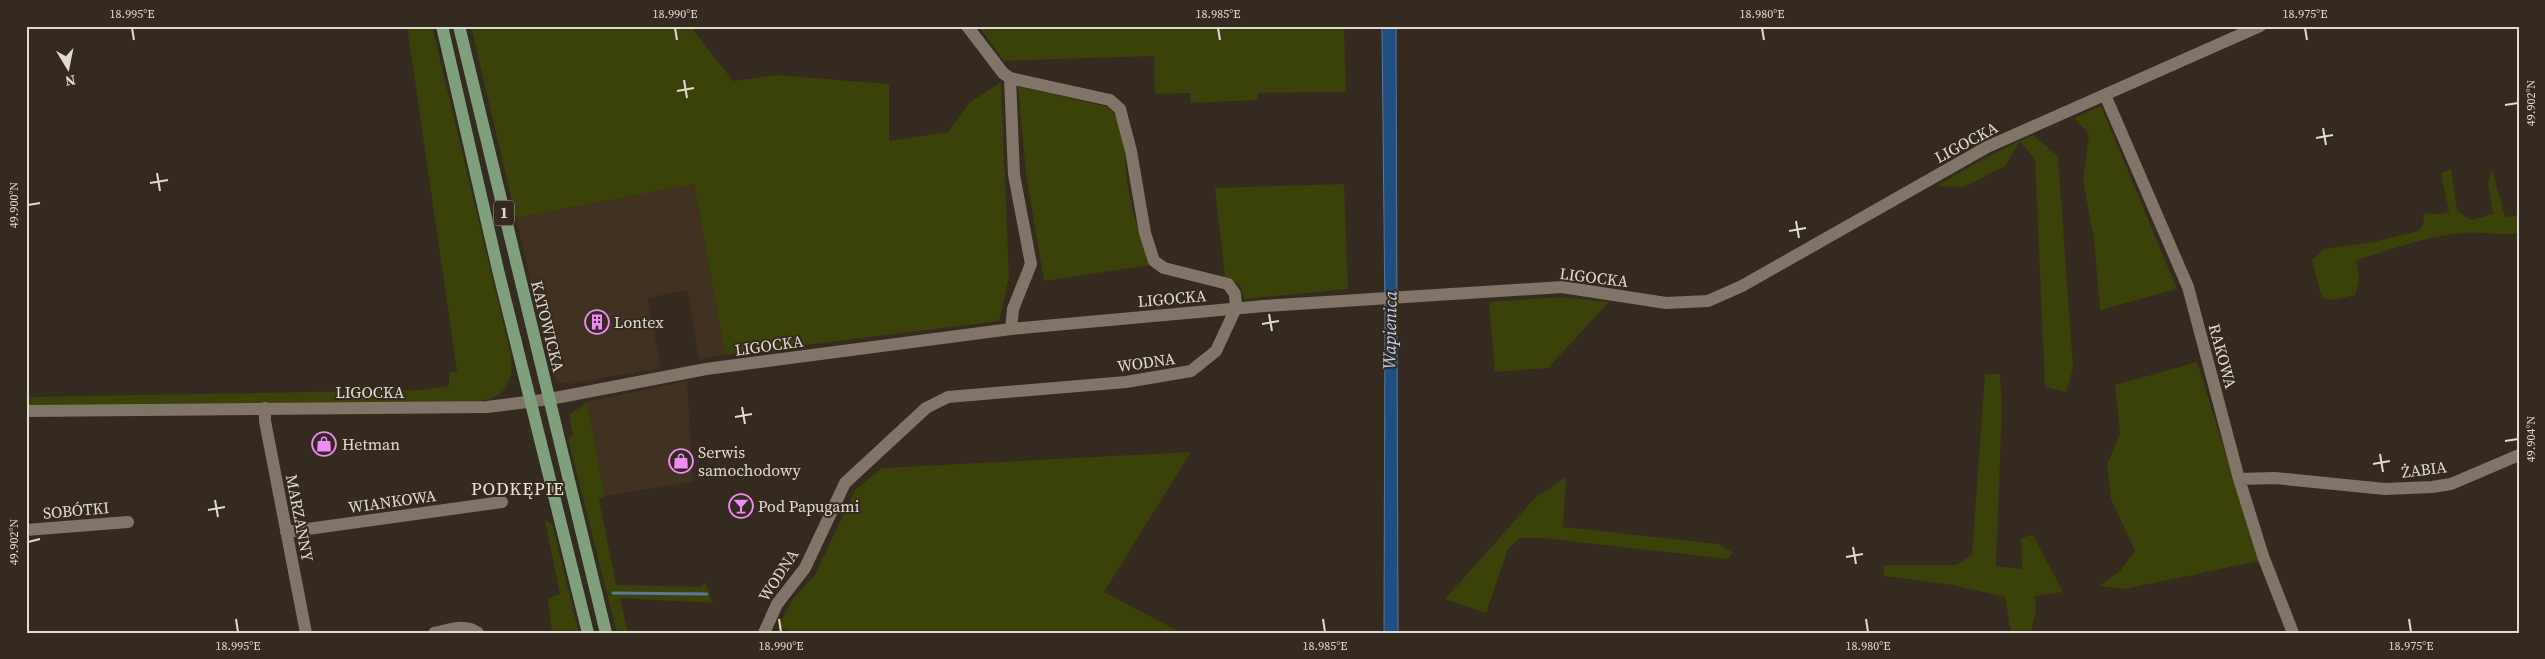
<svg xmlns="http://www.w3.org/2000/svg" width="2545" height="659" font-family="'Source Serif 4',serif">
  <style>
    .built { fill: #403121 }
    .green { fill: #3a4109 }
    .water { fill: #1e4f80; stroke: #587999 }
    .lines { fill: none; stroke-linecap: round; stroke-linejoin: round }
    .stream { stroke: #587999; stroke-width: 3 }
    .minor { stroke: #817569; stroke-width: 12 }
    .major { stroke: #7fa07c; stroke-width: 12 }
    .ticks { fill: none; stroke: #e1dad3; stroke-width: 2 }
    .labels { text-anchor: middle; stroke-width: 4; stroke-linejoin: round; paint-order: stroke }
    .shield { fill: #342a1f; stroke: #ada59d; stroke-width: 1 }
    .shield-label { font-size: 15px; font-weight: bold; fill: #e1dad3 }
    .street-label { font-size: 16px; fill: #e1dad3; stroke: #342a1f }
    .poi-label { font-size: 16px; fill: #e1dad3; stroke: #342a1f; text-anchor: start }
    .water-label { font-size: 18px; font-style: italic; fill: #b8d3f1; stroke: #342a1f }
    .neighbourhood-label { font-size: 18px; letter-spacing: 1px; fill: #eee0d3; stroke: #342a1f }
    .neatline { fill: none; stroke: #e1dad3; stroke-width: 2 }
    .ticks-label { font-size: 12px; text-anchor: middle; fill: #e1dad3 }
  </style>
  <rect width="100%" height="100%" fill="#342a1f"/>
  <path class="built" d="M694,184l31,171 -26,4 -11,-69 -41,8 14,70 -92,16 -12,-2 -6,-13 -35,-151z
    M687,381l6,101 -88,14 -18,-94z"/>
  <path class="green" d="M407,26h25l79,330c3,25 -5,41 -31,45l-454,4v-8l394,-7 29,-4v-13l8,-2z
    M471,26h219l43,55 43,-6 113,9v57l59,-9 21,-29 32,-21 8,195 -10,44 -274,34 -31,-171 -178,34z
    M979,26h365l2,66 -88,1 -1,7 -67,3v-10l-35,1 -1,-38 -150,5z
    M1018,86l90,21c19,17 16,57 20,80 5,27 12,53 22,78l-106,16 -18,-107z
    M2101,106l76,183 -77,21 -6,-71 -11,-58 6,-47 -15,-16z
    M2033,135l25,21 15,212 -7,24 -21,-5 -10,-228 -15,-18 -15,25 -41,21 -27,-1c31,-19 63,-37 96,-51z
    M2451,169l6,42 14,9 22,-6 -5,-30 4,-15 13,48 14,-2v18c-20,4 -34,-2 -54,0 -37,2 -73,17 -109,27l3,19 -4,16 -23,5 -10,-2 -10,-38 12,-11 49,-7 46,-11 5,-9 -1,-9 18,1 8,-2 -8,-39z
    M1344,184l4,105 -104,10 -4,-14 -15,-8 -10,-89z
    M1561,297l48,5 -61,66 -53,4 -6,-70z
    M2197,362l62,199 -134,28 -26,-3 21,-15 15,-20 -24,-52 -4,-34 13,-32 -5,-48z
    M1985,374h15l2,33 -6,159 26,3 -1,-31 12,-3 30,57 -28,4 1,14 -5,23h-20l-6,-36 -53,-12 -68,-9 -1,-11h73l16,-10z
    M587,402l18,94 -6,4 17,85 86,2 3,-5 8,21 -93,-5 8,35h-11l-49,-195 5,-3 -4,-20z
    M1191,452l-87,140 78,41h-385l-19,-6 14,-27 23,-25 40,-85 27,-22z
    M1566,477l-3,50 156,17 14,9 -5,6 -186,-21h-22l-12,11 -22,64 -41,-14 90,-101z
    M545,521l7,3 27,109h-27l-4,-35 12,-4z"/>
  <path class="water" d="M1382,26h14l2,607h-14l1,-316z"/>
  <g class="lines">
    <path class="stream" d="M613,593l94,1"/>
    <path class="minor" d="M1010,78l4,97 17,89 -18,45 -2,20
      M2105,95l83,192 51,192 24,77 30,77
      M265,408v13l41,212
      M26,411l461,-4 63,-8 156,-30 305,-40 253,-23 298,-19 104,16 42,-2 34,-15 245,-139 273,-121
      M2239,479l36,-1 110,11 47,-2 19,-3 68,-29
      M26,530l102,-8
      M286,532l216,-30
      M434,633c15,-3 30,-10 44,0
      M764,633l13,-29 28,-36 40,-85 81,-75 22,-11 178,-15 65,-11 25,-20 20,-43 -1,-14 -7,-10 -64,-16 -10,-7 -9,-28 -14,-82 -11,-42 -10,-9 -100,-22 -7,-5 -36,-47"/>
    <path class="major" d="M442,26l56,244 90,363
      M459,26l147,607"/>
  </g>
  <path class="ticks" d="M132,28l2,12M675,28l2,12M1218,28l2,12M1762,28l2,12M2305,28l2,12M684,80l3,18M677,91l17,-3M2505,105l13,-2M2323,128l3,17M2316,138l17,-3M157,173l3,18M150,183l18,-3M28,205l12,-2M1796,221l3,17M1789,231l17,-3M1269,314l3,17M1262,324l17,-3M742,407l3,17M735,417l17,-3M2505,441l13,-2M2380,454l3,18M2373,464l17,-3M215,500l3,17M208,510l17,-3M28,542l12,-3M1853,547l3,17M1846,557l17,-3M236,619l2,13M779,619l2,13M1323,619l2,13M1866,619l2,13M2409,619l2,13"/>
  <defs>
    <g id="building-ring" transform="scale(1.25)"><circle r="9.5" fill="#342a1f" stroke="#ef8bf6" stroke-width="1.5"/><path d="M-4-6H4V6H1V3H-1V6H-4ZM-2.5-4.3h1.7v1.8h-1.7ZM.8-4.3h1.7v1.8H.8ZM-2.5-1h1.7V.8h-1.7ZM.8-1h1.7V.8H.8Z" fill="#ef8bf6"/></g>
    <g id="shop-ring" transform="scale(1.25)"><circle r="9.5" fill="#342a1f" stroke="#ef8bf6" stroke-width="1.5"/><path d="M-5-2.5h2.3a2.7 3.5 0 0 1 5.4 0H5L5.5 6h-11ZM-1.5-2.5h3a1.5 2.3 0 0 0-3 0Z" fill="#ef8bf6"/></g>
    <g id="bar-ring" transform="scale(1.25)"><circle r="9.5" fill="#342a1f" stroke="#ef8bf6" stroke-width="1.5"/><path d="M-6-5H6L.8 .8V4.5H3.5V6h-7V4.5H-.8V.8Z" fill="#ef8bf6"/></g>
  </defs>
  <g fill-rule="evenodd">
    <use href="#building-ring" x="597" y="322"/>
    <use href="#shop-ring" x="324" y="444"/>
    <use href="#shop-ring" x="681" y="461"/>
    <use href="#bar-ring" x="741" y="506"/>
  </g>
  <g class="labels">
    <rect class="shield" x="494" y="200.5" width="20" height="25" rx="4"/>
    <g class="shield-label">
      <text x="504" y="218">1</text>
    </g>
    <g class="street-label">
      <text transform="translate(1966 142) rotate(-28)" y="6">LIGOCKA</text>
      <text transform="translate(1594 277) rotate(7)" y="6">LIGOCKA</text>
      <text transform="translate(1172 298) rotate(-5)" y="6">LIGOCKA</text>
      <text transform="translate(548 326) rotate(76)" y="6">KATOWICKA</text>
      <text transform="translate(769 345) rotate(-8)" y="6">LIGOCKA</text>
      <text transform="translate(2223 356) rotate(75)" y="6">RAKOWA</text>
      <text transform="translate(1146 362) rotate(-8)" y="6">WODNA</text>
      <text x="370" y="398">LIGOCKA</text>
      <text transform="translate(2424 469) rotate(-7)" y="6">ŻABIA</text>
      <text transform="translate(392 501) rotate(-8)" y="6">WIANKOWA</text>
      <text transform="translate(76 510) rotate(-5)" y="6">SOBÓTKI</text>
      <text transform="translate(300 518) rotate(79)" y="6">MARZANNY</text>
      <text transform="translate(778 575) rotate(-57)" y="6">WODNA</text>
    </g>
    <g class="poi-label">
      <text x="614" y="328">Lontex</text>
      <text x="342" y="450">Hetman</text>
      <text x="698" y="458">Serwis<tspan x="698" dy="18">samochodowy</tspan></text>
      <text x="758" y="512">Pod Papugami</text>
    </g>
    <g class="water-label">
      <text transform="translate(1390 330) rotate(-89)" y="6">Wapienica</text>
    </g>
    <g class="neighbourhood-label">
      <text x="518" y="495">PODKĘPIE</text>
    </g>
  </g>
  <rect width="2545" height="659" fill="none" stroke="#342a1f" stroke-width="55"/>
  <g transform="translate(68 68) rotate(170)" stroke="#342a1f" stroke-width="4" paint-order="stroke">
  <path d="M0-4L9 19L0 12L-9 19Z" fill="#e1dad3"/>
  <text y="-8" font-size="14" font-weight="bold" text-anchor="middle" fill="#e1dad3">N</text>
  </g>
  <rect x="28" y="28" width="2490" height="604" class="neatline"/>
  <g class="ticks-label">
    <text x="132" y="18">18.995°E</text>
    <text x="675" y="18">18.990°E</text>
    <text x="1218" y="18">18.985°E</text>
    <text x="1762" y="18">18.980°E</text>
    <text x="2305" y="18">18.975°E</text>
    <text transform="translate(2531 103) rotate(-90)" y="4">49.902°N</text>
    <text transform="translate(14 205) rotate(-90)" y="4">49.900°N</text>
    <text transform="translate(2531 439) rotate(-90)" y="4">49.904°N</text>
    <text transform="translate(14 542) rotate(-90)" y="4">49.902°N</text>
    <text x="238" y="650">18.995°E</text>
    <text x="781" y="650">18.990°E</text>
    <text x="1325" y="650">18.985°E</text>
    <text x="1868" y="650">18.980°E</text>
    <text x="2411" y="650">18.975°E</text>
  </g>
</svg>
